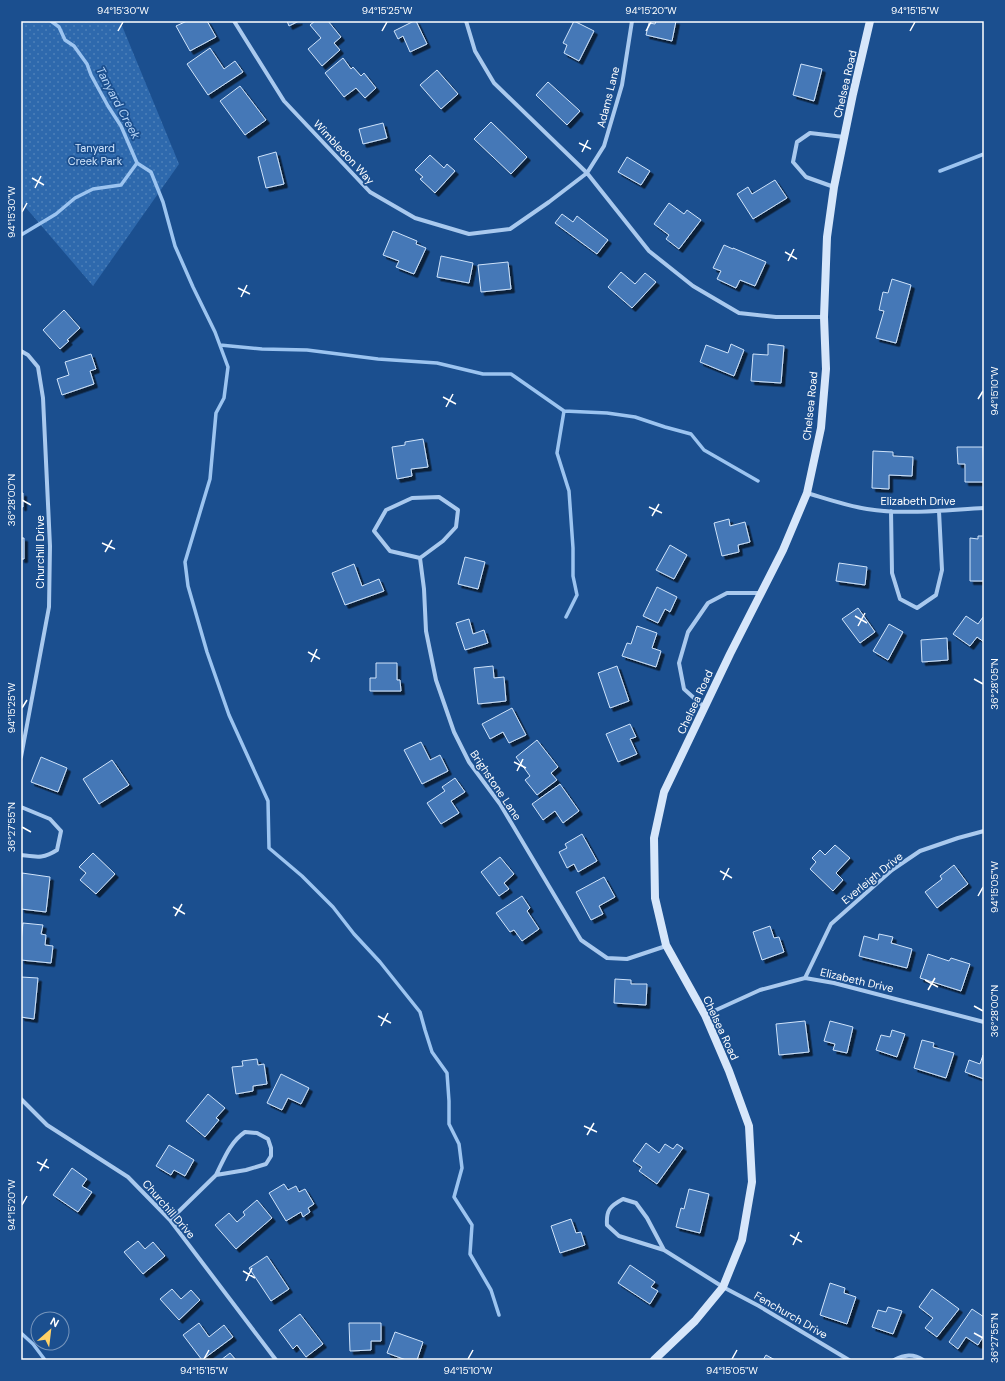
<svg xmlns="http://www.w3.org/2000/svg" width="1005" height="1381" font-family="'DM Sans',sans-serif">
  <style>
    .park { fill: url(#park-dots) }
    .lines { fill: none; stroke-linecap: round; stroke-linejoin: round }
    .stream { stroke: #9cc4f0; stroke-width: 3.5 }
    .building { fill: #4478b7; stroke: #cfe3fa; filter: url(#shadow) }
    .street { stroke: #a9c9ee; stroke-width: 4 }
    .secondary { stroke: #d6e6fa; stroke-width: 8 }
    .ticks { fill: none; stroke: #fff; stroke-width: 1.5 }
    .labels { text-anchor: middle; stroke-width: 3.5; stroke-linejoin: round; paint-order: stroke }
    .street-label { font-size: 11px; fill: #fff; stroke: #1b4f8f }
    .park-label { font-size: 11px; fill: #cfe3fa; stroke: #1b4f8f }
    .water-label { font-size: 12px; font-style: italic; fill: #b5d3f5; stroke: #1b4f8f }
    .neatline { fill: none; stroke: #fff; stroke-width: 1.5 }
    .ticks-label { font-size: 10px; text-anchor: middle; fill: #fff }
  </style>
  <defs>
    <pattern id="park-dots" width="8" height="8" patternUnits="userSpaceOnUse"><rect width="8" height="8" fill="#2e69ad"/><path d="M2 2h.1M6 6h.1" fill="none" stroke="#4d80b9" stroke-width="1.8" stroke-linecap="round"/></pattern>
    <filter id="shadow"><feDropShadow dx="3.5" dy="3.5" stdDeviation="0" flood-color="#0009"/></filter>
  </defs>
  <rect width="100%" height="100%" fill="#1b4f8f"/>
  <path class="park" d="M21,21h99l59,143 -86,122 -72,-84z"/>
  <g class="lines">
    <path class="stream" d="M137,163l14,9 12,30 12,44 18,41 22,45 13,35 -4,31 -8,15 -6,66 -25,83 3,24 19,66 22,63 39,86 1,47 33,28 31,31 21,27 26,28 40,50 5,18 7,22 15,21 2,28v23l10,20 3,24 -8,29 18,28 -2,29 21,36 8,25
      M940,171l44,-17
      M21,235l35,-21 19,-16 18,-9 28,-4 16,-22 -16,-37 -13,-20 -17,-31 -4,-11 -13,-18 -9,-6 -6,-13 -8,-6
      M220,345l42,4 45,1 71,9 59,4 46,11h28l53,37 43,2 28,4 30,10 26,7 13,16 54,31
      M564,411l-7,42 12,38 4,57v28l4,19 -11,22
      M21,1333l12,11 12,16"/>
  </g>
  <path class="building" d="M187,21h20l9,16 -26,14 -14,-25z
    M287,21h12l-10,5z
    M315,21h13l13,16 -7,6 6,7 -18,16 -14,-17 13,-11 -11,-13z
    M414,21h2l11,23 -17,8 -7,-16 -5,3 -4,-8z
    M574,21l20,10 -15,30 -15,-8 3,-8 -4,-2z
    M656,21h20l-4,20 -26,-6 3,-12 6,1z
    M210,48l14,21 11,-8 8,11 -35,23 -21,-31z
    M343,58l8,11 2,-2 8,9 3,-3 12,15 -11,10 -9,-10 -12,9 -19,-24z
    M801,64l21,5 -8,32 -21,-6z
    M437,70l21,24 -17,15 -21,-24z
    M548,82l32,29 -13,14 -31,-30z
    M240,86l26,34 -21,15 -25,-34z
    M491,122l36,35 -16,17 -37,-35z
    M383,123l4,15 -24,6 -4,-15z
    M276,152l8,32 -18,4 -8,-31z
    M430,155l14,13 3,-4 8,7 -20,22 -15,-14 3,-2 -8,-7z
    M627,157l23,14 -9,14 -23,-13z
    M775,180l12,18 -34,21 -16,-25 11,-7 4,7z
    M669,203l15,11 3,-4 14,10 -22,29 -13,-10 3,-4 -15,-11z
    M562,214l11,8 4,-6 31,24 -11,14 -42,-31z
    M393,231l24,10 -1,3 10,4 -12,26 -18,-7 3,-6 -16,-6z
    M724,245l9,4v-1l33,14 -11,24 -15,-6 -4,8 -19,-9 4,-8 -8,-3z
    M441,256l32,7 -4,20 -32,-6z
    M508,262l3,27 -30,3 -3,-27z
    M621,272l14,12 10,-11 11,9 -24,26 -24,-21z
    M892,279l19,6 -15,58 -20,-5 8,-27 -5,-1 4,-18 5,1z
    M64,310l16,18 -13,12 2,1 -9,8 -17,-19z
    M731,344l13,6 -10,26 -34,-14 6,-17 22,8z
    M768,344l16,2 -3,37 -30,-2 2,-27 15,1z
    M91,354l5,15 -6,2 4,13 -32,11 -5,-16 12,-4 -4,-13z
    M423,439l5,28 -17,2 1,7 -15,3 -5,-32 13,-2v-3z
    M957,447h26l1,35h-19v-18h-7z
    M873,451l20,1v4l20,1 -1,19 -23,-1v14l-17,-1z
    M21,493h2v14h-2z
    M729,519l1,7 15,-4 5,20 -12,3 1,7 -17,4 -8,-33z
    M978,536h6v45h-14v-43l8,1z
    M21,538h3v21h-3z
    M670,545l17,10 -13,24 -18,-9z
    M465,557l20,5 -7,27 -20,-5z
    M839,563l28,4 -2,18 -29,-4z
    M354,564l8,22 17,-7 5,12 -39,14 -13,-32z
    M657,587l20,10 -7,15 -5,-3 -7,14 -15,-7z
    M858,608l17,24 -15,11 -18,-24z
    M966,616l12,8 5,-7 1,1v24l-7,-5 -7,9 -17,-12z
    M469,619l4,15 11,-4 4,13 -23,7 -9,-27z
    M889,624l14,8 -15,28 -15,-9z
    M637,626l20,7 -5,15 9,3 -5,16 -34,-11 5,-13 4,1z
    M947,638l1,22 -26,2 -1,-22z
    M376,663h21v17h3l1,11h-31v-13h6z
    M493,666l1,12 10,-1 2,24 -28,3 -4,-36z
    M617,666l12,35 -19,7 -12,-35z
    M512,708l14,27 -17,8 -6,-11 -13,7 -8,-15z
    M630,724l6,13 -6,2 7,15 -19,8 -12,-28z
    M537,740l21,27 -7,6 6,7 -20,15 -12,-15 5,-4 -14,-19z
    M421,742l9,18 10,-5 8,16 -26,13 -18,-34z
    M41,757l26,11 -9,24 -27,-10z
    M112,760l17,25 -30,19 -16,-25z
    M455,778l10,14 -14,9 8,12 -18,11 -14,-21 18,-12 -3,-4z
    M560,784l19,27 -16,12 -8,-12 -12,9 -11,-16z
    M582,834l15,27 -19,11 -4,-8 -7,4 -8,-16 8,-4 -2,-4z
    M835,845l15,13 -14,15 7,7 -10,11 -23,-22 6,-7 -4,-4 8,-8 5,5z
    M93,853l22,21 -19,20 -16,-14 6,-7 -7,-6z
    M500,857l14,17 -10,9 5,6 -10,7 -18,-24z
    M954,865l14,19 -31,24 -12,-16 17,-13 -2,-3z
    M22,873l28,4 -4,35 -25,-3z
    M604,877l11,20 -16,9 4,8 -12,6 -15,-28z
    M522,896l8,12 -3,3 12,18 -17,12 -8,-11 -4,2 -14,-19z
    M23,923l20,2 -2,9 5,1 -1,10 8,1 -2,17 -30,-3v-18z
    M770,926l4,12 5,-1 5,15 -22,8 -9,-28z
    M879,934l14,3 -2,6 21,6 -5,19 -48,-12 5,-20 14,4z
    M928,954l21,7 2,-3 19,6 -9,27 -41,-13z
    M21,977l17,1 -4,41 -13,-2z
    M615,979l16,1v4h16l-1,21 -32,-2z
    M805,1021l4,31 -30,3 -3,-31z
    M830,1021l23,6 -6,26 -14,-3 2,-6 -11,-3z
    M892,1030l13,4 -8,23 -21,-7 5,-15 9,2z
    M922,1040l12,3 -1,4 21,6 -8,25 -32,-10z
    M983,1055l1,24 -19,-7 4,-12 11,4z
    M257,1059l1,6 6,-1 3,20 -14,2v5l-17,3 -4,-27 11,-1 -1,-5z
    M281,1074l28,14 -8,16 -13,-6 -6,12 -15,-7z
    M208,1094l17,14 -9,10 3,2 -14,17 -19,-16z
    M646,1143l13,10 6,-9 8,5 4,-5 6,4 -26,36 -18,-13 3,-4 -9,-6z
    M169,1145l25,15 -9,16 -11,-6 -3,5 -15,-9z
    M72,1168l15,11 -5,7 10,6 -14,20 -25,-17z
    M284,1184l4,6 8,-4 3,6 6,-3 9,15 -6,4 2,4 -7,5 -2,-5 -15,9 -17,-28z
    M689,1189l20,5 -9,39 -24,-6 5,-19 3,1z
    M257,1200l15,18 -36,31 -21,-24 14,-12 8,9 8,-7 -2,-3z
    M571,1219l5,14 5,-1 4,13 -25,8 -9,-27z
    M138,1241l7,8 8,-7 12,14 -22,18 -19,-22z
    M267,1256l22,33 -18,12 -22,-33z
    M630,1265l25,17 -4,5 7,4 -8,13 -32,-21z
    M830,1283l15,5 -1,5 12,4 -9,27 -27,-9z
    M172,1289l9,10 10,-9 9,10 -21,20 -19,-21z
    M932,1289l27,20 -22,28 -12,-9 8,-10 -14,-11z
    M888,1307l14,4 -9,23 -21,-7 6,-17 8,2z
    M972,1309l12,8v18l-6,10 -12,-8 -8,12 -9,-7z
    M300,1314l23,30 -17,13 -9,-12 -4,4 -14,-19z
    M199,1323l10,14 15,-12 9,12 -31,23 -19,-25z
    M349,1323h32v18h-10v9l-21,1z
    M395,1332l28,10 -6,18h-11l-19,-7z
    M230,1353l6,7h-15z
    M766,1355l9,5h-12z"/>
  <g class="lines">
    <path class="street" d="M234,21l50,80 86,91 45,26 54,16 41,-5 39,-27 38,-29 -93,-90 -19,-32 -9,-30
      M632,21l-10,64 -18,61 -17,27 62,78 44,35 46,27 37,4h48
      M834,187l-28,-10 -13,-15 4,-20 13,-9 34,4
      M21,351l7,4 10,12 5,31 7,148 -1,61 -28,150
      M807,493c20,6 40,13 60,16 38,6 79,1 117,-1
      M891,511l1,62 8,26 17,9 19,-13 6,-25 -3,-59
      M420,558l-30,-7 -16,-20 12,-21 26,-12 27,-1 19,13 -2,17 -13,14 -23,17 4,31 2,42 10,49 18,52 15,30 31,42 81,136 26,18 20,1 39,-13
      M704,707l-20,-18 -5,-26 9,-31 20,-29 19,-10h33
      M21,807l29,12 11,12 -4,19c-14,9 -20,7 -36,5
      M805,978l26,-54 61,-54 28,-19 38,-13 26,-7
      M705,1015l55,-25 45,-12 29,5 150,39
      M21,1099l26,26 81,52 42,43 106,140
      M170,1220l46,-45 30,-5 20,-6 5,-8v-8l-3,-9 -11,-6 -12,-1c-15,10 -21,27 -29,43
      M664,1250l-45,-14 -12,-11c-1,-15 3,-19 16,-26l13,4 11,15 17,32 59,37 36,19 90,54
      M894,1360c10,-5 19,-7 29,0"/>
    <path class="secondary" d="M654,1360l41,-39 28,-34 19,-47 10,-58 -3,-56 -20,-55 -24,-56 -39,-70 -11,-47 -1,-60 10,-46 66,-138 53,-104 24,-57 14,-65 5,-59 -2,-52 3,-80 7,-50 19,-93 17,-73"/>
  </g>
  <path class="ticks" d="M118,31l5,-9M382,31l5,-9M646,31l5,-9M910,31l5,-9M579,143l12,6M582,152l6,-12M32,178l12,7M35,188l6,-12M22,212l5,-9M785,252l12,7M788,261l6,-12M238,288l12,6M241,297l6,-12M443,397l13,7M978,399l5,-8M446,407l7,-13M22,500l9,5M649,507l13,6M652,516l7,-12M102,543l13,6M105,552l7,-12M855,616l12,7M858,626l7,-13M308,652l12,7M311,662l6,-13M974,679l9,5M22,708l5,-8M514,762l12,6M517,771l6,-12M22,827l9,5M720,871l12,7M723,880l6,-12M978,896l5,-9M173,907l12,7M175,916l7,-12M925,980l13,7M928,990l7,-12M974,1006l9,5M378,1016l13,7M381,1026l7,-13M584,1126l13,6M587,1135l7,-12M37,1162l12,6M40,1171l7,-12M22,1205l5,-9M790,1235l12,7M793,1245l6,-13M243,1271l12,7M246,1281l6,-13M974,1333l9,5M204,1359l5,-9M468,1359l5,-9M732,1359l5,-9"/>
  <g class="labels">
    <g class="street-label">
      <text transform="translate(845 84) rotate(-77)" y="4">Chelsea Road</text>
      <text transform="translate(608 97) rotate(-76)" y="4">Adams Lane</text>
      <text transform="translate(344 152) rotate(47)" y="4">Wimbledon Way</text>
      <text transform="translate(810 406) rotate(-84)" y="4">Chelsea Road</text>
      <text x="918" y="505">Elizabeth Drive</text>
      <text transform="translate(40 552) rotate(-90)" y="4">Churchill Drive</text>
      <text transform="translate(695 702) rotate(-65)" y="4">Chelsea Road</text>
      <text transform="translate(496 785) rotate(56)" y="4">Brighstone Lane</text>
      <text transform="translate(872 878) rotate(-39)" y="4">Everleigh Drive</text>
      <text transform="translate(857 980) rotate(13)" y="4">Elizabeth Drive</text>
      <text transform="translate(721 1028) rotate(65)" y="4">Chelsea Road</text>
      <text transform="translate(169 1209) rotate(49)" y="4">Churchill Drive</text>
      <text transform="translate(791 1315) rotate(30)" y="4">Fenchurch Drive</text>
    </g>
    <g class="park-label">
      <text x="95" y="152">Tanyard<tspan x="95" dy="13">Creek Park</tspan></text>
    </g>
    <g class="water-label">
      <text transform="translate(118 103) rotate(62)" y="4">Tanyard Creek</text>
    </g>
  </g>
  <rect width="1005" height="1381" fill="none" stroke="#1b4f8f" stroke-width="44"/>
  <g transform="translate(50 1331) rotate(28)"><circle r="19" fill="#1b4f8f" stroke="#7695bc"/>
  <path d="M0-3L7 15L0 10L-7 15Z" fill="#ffd166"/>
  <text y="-6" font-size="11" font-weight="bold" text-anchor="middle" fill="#ffffff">N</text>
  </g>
  <rect x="22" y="22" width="961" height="1337" class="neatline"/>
  <g class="ticks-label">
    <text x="123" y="14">94°15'30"W</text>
    <text x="387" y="14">94°15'25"W</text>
    <text x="651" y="14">94°15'20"W</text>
    <text x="915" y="14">94°15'15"W</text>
    <text transform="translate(11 212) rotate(-90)" y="4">94°15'30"W</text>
    <text transform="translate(994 391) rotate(-90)" y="4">94°15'10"W</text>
    <text transform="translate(11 500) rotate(-90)" y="4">36°28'00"N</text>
    <text transform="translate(994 684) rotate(-90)" y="4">36°28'05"N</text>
    <text transform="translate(11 708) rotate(-90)" y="4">94°15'25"W</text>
    <text transform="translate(11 827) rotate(-90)" y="4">36°27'55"N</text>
    <text transform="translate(994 887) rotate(-90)" y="4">94°15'05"W</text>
    <text transform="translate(994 1011) rotate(-90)" y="4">36°28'00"N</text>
    <text transform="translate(11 1205) rotate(-90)" y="4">94°15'20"W</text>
    <text transform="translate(994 1338) rotate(-90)" y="4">36°27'55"N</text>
    <text x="204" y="1374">94°15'15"W</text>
    <text x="468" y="1374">94°15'10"W</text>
    <text x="732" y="1374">94°15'05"W</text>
  </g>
</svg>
